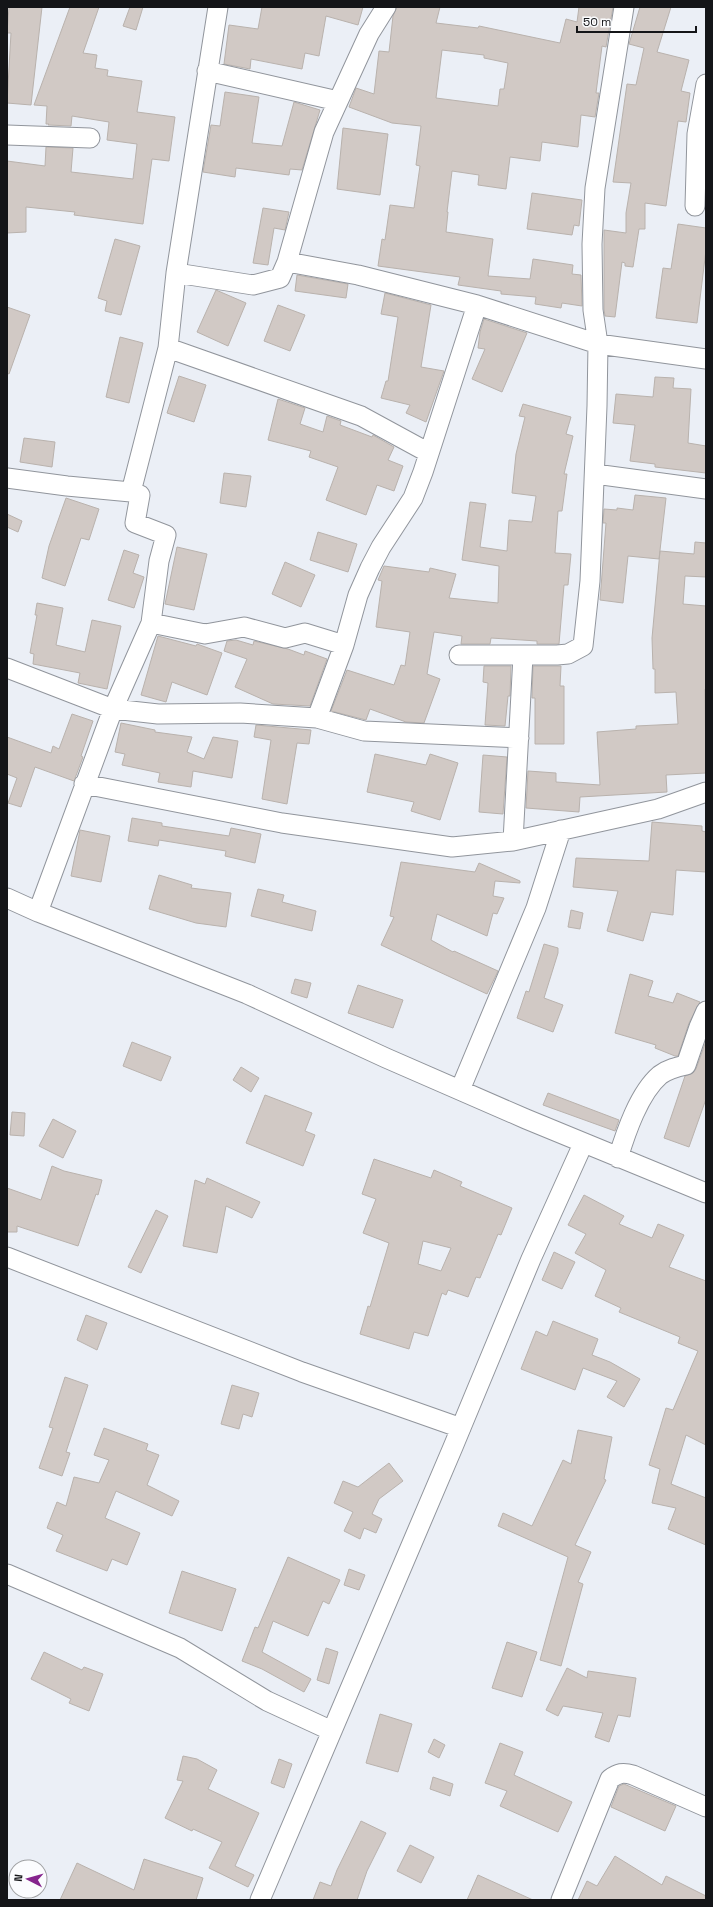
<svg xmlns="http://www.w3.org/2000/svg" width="713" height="1907" font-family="'Space Grotesk',sans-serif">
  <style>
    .building { fill: #d1c9c5; stroke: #b9b2ad; fill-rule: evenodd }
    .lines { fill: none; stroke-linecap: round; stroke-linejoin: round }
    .minor-casing { stroke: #91959c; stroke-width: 21 }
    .minor { stroke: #fff; stroke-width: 19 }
  </style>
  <rect width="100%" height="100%" fill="#ebeff6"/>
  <path class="building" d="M9,7h33l-11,98 -24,-2 4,-70h-4z
    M70,7h29l-16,46 14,2 -2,13 13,2 -1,6 35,5 -5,31 38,5 -6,44 -17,-2 -9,65 -69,-9 1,-3 -49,-5v25l-19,1v-72l38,5 1,-19 27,1 -2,24 62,7 4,-35 -30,-4 2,-18 -37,-6 -1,10 -23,-1 1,-1h-3l1,-18 -13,-1z
    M130,7h13l-7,23 -13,-4z
    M262,7h101l-5,18 -32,-9 -7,40 -14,-3 -3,16 -51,-10 -1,10 -26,-5 5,-39 29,4z
    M397,7h43l-4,16 42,5 1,-2 81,17 6,-24 11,3 2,-15h34l-7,40 -4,-1 -6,47h3l-4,24 -14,-2 -3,32 -36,-5 -2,19 -30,-4 -4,32 -28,-4 1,-10 -27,-4 -5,41h1l-2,20 47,7 -5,37 42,3 3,-20 40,6 -1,9 9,1 1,31 -20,-3 -1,5 -26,-4 1,-7 -35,-3v-3l-43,-6 2,-8 -82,-11 4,-27 3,1 5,-35 24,3 6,-42 -4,-1 5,-39 -29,-3 -43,-16 7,-19 18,6 5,-43 10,1 4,-36zM442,50l42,5v3l24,5 -4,26h-4l-2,17 -62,-8z
    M640,7h31l-14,45 32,8 -8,31 9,2 -4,29 -8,-1 -12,85 -21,-3v26h-6l-6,38 -8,-1v-3l-3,-1 -7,55 -10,-1 -1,-7v-79l22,3v-20l5,-30 -18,-1 14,-98 9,1 8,-37 -15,-4z
    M225,92l34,5 -7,46 30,3 12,-44 26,8 -18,60 -12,-1 -1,6 -53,-7 -1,9 -32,-5 8,-47 9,1z
    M343,128l45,6 -8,61 -43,-6z
    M532,193l50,7 -3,26 -5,-1 -2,10 -45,-6z
    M263,208l26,4 -4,18 -11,-2 -6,37 -15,-2z
    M678,224l28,4v22l-9,73 -41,-5 7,-50 8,1z
    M115,239l25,7 -19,69 -16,-4 2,-10 -9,-3z
    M297,275l51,9 -2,14 -51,-7z
    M216,290l30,13 -18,43 -31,-14z
    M385,293l46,12 -10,62 23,4 -18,51 -20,-9 4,-8 -29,-7 5,-17h2l10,-64 -17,-3z
    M278,305l27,10 -15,36 -26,-10z
    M7,307l23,8 -21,59 -2,-1z
    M484,319l43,14 -25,59 -30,-13 13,-30 -7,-1 2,-16z
    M120,337l23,6 -14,60 -23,-6z
    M179,376l27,9 -12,37 -27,-9z
    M655,377l19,1 -1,10 18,1 -3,54 18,3v27l-51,-6v-3l-25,-3 5,-36 -22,-2 3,-29 37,3z
    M278,399l27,9 -5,16 23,8 4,-16 14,5 -1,4 32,12 1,-2 21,12 -6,13 15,6 -9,25 -17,-6 -11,30 -40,-15 12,-33 -29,-10 2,-6 -43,-11z
    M523,404l48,13 -5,17 7,2 -9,38h3l-5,37h-4l-3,42 16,1 -3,31h-4l-5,59h-22v-3l-46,-3 -1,6h-29l1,-8 -28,-4 -7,42 13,5 -16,44 -18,-1 -36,-13 -4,11 -35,-9 16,-41 47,15 7,-20 4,1 5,-34 -34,-5 6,-46 -4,-1 6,-14 45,6 1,-4 26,6 -7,24 49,5 1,-37 -37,-6 8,-58 16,2 -6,43 27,4 2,-31 23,2 4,-26 -24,-3 4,-39 9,-37 -6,-1z
    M24,438l31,4 -3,25 -32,-5z
    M224,473l27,3 -5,31 -26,-4z
    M635,495l31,3 -7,61 -31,-3 -5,47 -23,-3 6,-77h-3l1,-14 13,1v-2l16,2z
    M66,498l33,11 -10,31 -8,-2 -16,48 -23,-8 7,-32z
    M7,514l15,7 -4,11 -11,-5z
    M318,532l39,12 -9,28 -38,-12z
    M695,542l11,1v34l-21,-1 -2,28 23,2v83h-1l1,84 -40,2 1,17 -87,5 -1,15 -53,-4 2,-37 28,2v9l44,3 -3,-53 39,-3v-3l42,-2 -2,-32 -21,1v-24h-2l-1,-31 8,-87 34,3z
    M177,547l30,7 -13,56 -29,-6z
    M124,550l15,5 -6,18 11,4 -10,31 -26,-8z
    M285,562l30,13 -14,32 -29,-13z
    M37,603l26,5 -7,37 29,7 7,-32 29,6 -14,63 -29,-6 2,-10 -47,-9 1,-10 -4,-1 7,-38h-2z
    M158,636l38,10 1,-2 25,9 -15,42 -35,-13 -6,20 -25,-7z
    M236,640l17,5 1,-4 34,8 16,6 1,-4 22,8 -17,47 -37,-2 -38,-17 12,-28 -23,-8 3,-10z
    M484,666h27l-1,30h-2l-3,30 -20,-1 3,-42 -5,-1z
    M533,666h28l-1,20h4v58h-29v-46h-3z
    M72,714l21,7 -12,35 2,1 -9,24 -39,-14 -14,40 -13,-4 9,-25 -10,-4v-37l44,16 2,-7 6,3z
    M121,723l34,7v2l37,5 -5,15 17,7 9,-22 25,4 -6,37 -39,-7 -2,16 -33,-5 2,-9 -38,-8 3,-11 -10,-2z
    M256,725l55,5 -2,14 -12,-1 -10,61 -25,-5 9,-59 -17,-3z
    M375,754l51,11 4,-11 28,9 -18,57 -29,-9 3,-9 -47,-10z
    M483,755l24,2 -4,57 -24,-2z
    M132,818l30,5v3l67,10 2,-8 30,6 -6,29 -30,-7 1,-5 -67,-11 -1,6 -30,-5z
    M652,822l50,4v5l4,1v40l-30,-2 -3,45 -22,-3 -8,29 -36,-10 11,-40 -45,-4 3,-29 73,3z
    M80,830l30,6 -9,46 -30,-6z
    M401,862l74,10 4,-9 41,18v2l-25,-2 -2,15 11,2 -7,16 -4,-1 -6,23 -50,-22 -6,26 22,12 1,-1 44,20 -11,23 -106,-49 13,-28 -4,-1z
    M159,875l33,10 -1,3 40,5 -5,34 -30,-4 -47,-14z
    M258,889l26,6 -2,7 34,9 -4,20 -61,-15z
    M571,910l12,3 -3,16 -12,-2z
    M544,944l14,4v5l-14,45 19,7 -10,27 -36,-14 9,-27 3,1z
    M630,974l23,7 -5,15 25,7 4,-10 23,9 -11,21 -11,33h-3l-20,-8 1,-3 -41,-12z
    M295,979l16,4 -4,15 -16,-5z
    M358,985l45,15 -10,28 -45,-15z
    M706,1041v58l-17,48 -25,-9 21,-62 8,-3 3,-4z
    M132,1042l39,15 -10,24 -38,-15z
    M241,1067l18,11 -8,14 -18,-12z
    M548,1093l71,27 -4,11 -72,-26z
    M265,1095l47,18 -7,18 10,4 -12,31 -57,-23z
    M12,1112l13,1 -1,23 -14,-1z
    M53,1119l23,12 -13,27 -24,-12z
    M374,1159l57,19 3,-8 28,12 -2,4 52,22 -11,27 -3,-1 -18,44 -4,-1 -8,20 -20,-7 -2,5 -4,-2 -14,43 -14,-4 -5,17 -49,-15 8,-28 2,1 19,-64 -26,-10 13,-34 -14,-5zM423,1241l28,7 -10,23 -23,-7z
    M52,1166l12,5 38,9 -4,15 -2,-1 -18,52 -61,-20v6h-10v-44l34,12z
    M207,1178l53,24 -8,16 -26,-12 -9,47 -34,-7 12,-66 10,4z
    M584,1195l40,21 -5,8 33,14 6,-14 26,11 -15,32 37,14v164l-20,-10 -15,49 35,14v47l-38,-16 8,-21 -24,-5 8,-34 -11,-4 17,-57 7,2 25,-59 -20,-8 2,-6 -61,-25 2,-4 -26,-12 11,-26 -31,-17 11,-19 -18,-9z
    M156,1210l12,6 -27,57 -13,-6z
    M554,1252l21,10 -13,27 -20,-9z
    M86,1315l21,8 -10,27 -20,-10z
    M553,1321l45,18 -6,16 18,7 30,17 -16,28 -17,-10 10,-16 -34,-13 -8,22 -54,-21 15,-38 11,5z
    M65,1377l23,8 -22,67 4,1 -8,23 -23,-8 14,-40 -4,-1z
    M232,1385l27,8 -7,24 -9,-3 -4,15 -18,-5z
    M104,1428l44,16 -2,6 13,5 -12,30 32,16 -7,15 -56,-25 -11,27 35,15 -13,32 -15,-6 -5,12 -51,-20 7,-16 -16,-7 10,-26 9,4 8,-29 25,6 10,-23 -15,-5z
    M578,1430l34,7 -8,42 2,1 -31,65 16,7 -13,30 5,2 -22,82 -21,-6 28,-103 -70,-31 5,-13 29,13 31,-66 8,4z
    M389,1463l14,18 -24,18 -7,15 10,5 -6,14 -12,-5 -4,11 -16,-8 9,-19 -19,-9 9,-22 15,6z
    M288,1557l52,23 -11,24 -6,-3 -15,35 -35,-15 -11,31 49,27 -7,13 -42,-23 -20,-8 13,-34 3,1z
    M349,1569l16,6 -6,15 -15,-5z
    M182,1571l54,18 -14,42 -53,-18z
    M507,1642l30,10 -15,45 -30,-9z
    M326,1648l12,4 -9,32 -12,-4z
    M44,1652l38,18 2,-3 19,7 -14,37 -20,-8 2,-4 -40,-20z
    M567,1668l20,10 1,-7 48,7 -6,39 -12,-2 -9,27 -14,-5 8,-24 -40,-7 -5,10 -12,-6z
    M380,1714l32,10 -14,48 -32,-9z
    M434,1739l11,6 -6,13 -11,-6z
    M500,1743l23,9 -9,23 58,27 -14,30 -58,-26 7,-15 -22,-8z
    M183,1756l14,3 20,11 -9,19 51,24 -24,53 19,9 -6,12 -39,-19 13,-26 -29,-13 -1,2 -27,-13 18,-37 -6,-1z
    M279,1759l13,5 -8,24 -13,-5z
    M433,1777l20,7 -3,12 -20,-7z
    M624,1784l52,22 -11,25 -54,-24 8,-21z
    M361,1821l25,12 -19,38 -10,29h-44l7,-18 11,4 6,-16z
    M410,1845l24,12 -13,26 -24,-12z
    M615,1856l47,29 4,-9 40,20v4h-128l9,-19 10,5z
    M144,1859l59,19 -7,22h-136l17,-37 57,27z
    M478,1875l55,25h-66z"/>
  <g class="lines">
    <g class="minor-casing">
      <path id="minor" d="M207,71l131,30
        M7,135l83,3
        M695,206l2,-72 9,-50
        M287,262l71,13 119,30 121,39 108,15
        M176,273l77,12 27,-7 7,-16 37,-130 45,-98 17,-27
        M168,348l193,68 68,37
        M595,474l111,15
        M7,478l60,8 64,6
        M151,623l54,11 39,-7 41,11 20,-5 39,12
        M459,655h98l11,-1 15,-8 7,-65 7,-175 1,-62 -5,-34 -1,-66 3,-56 29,-181
        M7,668l106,41 45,5 82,-1 77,5 47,13 155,7
        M317,718l27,-73 14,-50 12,-27 11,-21 32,-49 10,-26 54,-167
        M84,784l198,39 170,24 61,-6 145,-32 48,-17
        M513,841l10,-185
        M7,898l31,14 209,82 139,64 140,61 180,74
        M38,912l75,-203 38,-86 8,-62 7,-26 -31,-12 5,-28 -9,-3 37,-144 8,-75 42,-266
        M460,1090l76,-182 25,-78
        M618,1158c8,-26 21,-65 42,-83 8,-6 17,-8 26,-10l13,-38 7,-16
        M7,1257l295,115 159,56
        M7,1574l173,74 87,53 65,30
        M260,1900l193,-453 78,-188 52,-115
        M561,1900l49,-121c8,-6 13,-7 23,-4l73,32"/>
    </g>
    <use href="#minor" class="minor"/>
  </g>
  <rect width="713" height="1907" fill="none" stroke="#141518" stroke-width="16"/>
  <g transform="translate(28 1879) rotate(276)"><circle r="19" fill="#fbfcfe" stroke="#9fa0a2"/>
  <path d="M0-3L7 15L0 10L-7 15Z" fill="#85248d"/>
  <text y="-6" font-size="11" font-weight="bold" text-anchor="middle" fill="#141518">N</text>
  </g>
  <path d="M577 26v6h119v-6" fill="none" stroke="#141518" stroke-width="2"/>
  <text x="583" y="26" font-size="12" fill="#141518" stroke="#fbfcfe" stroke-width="3" paint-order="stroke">50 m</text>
</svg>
